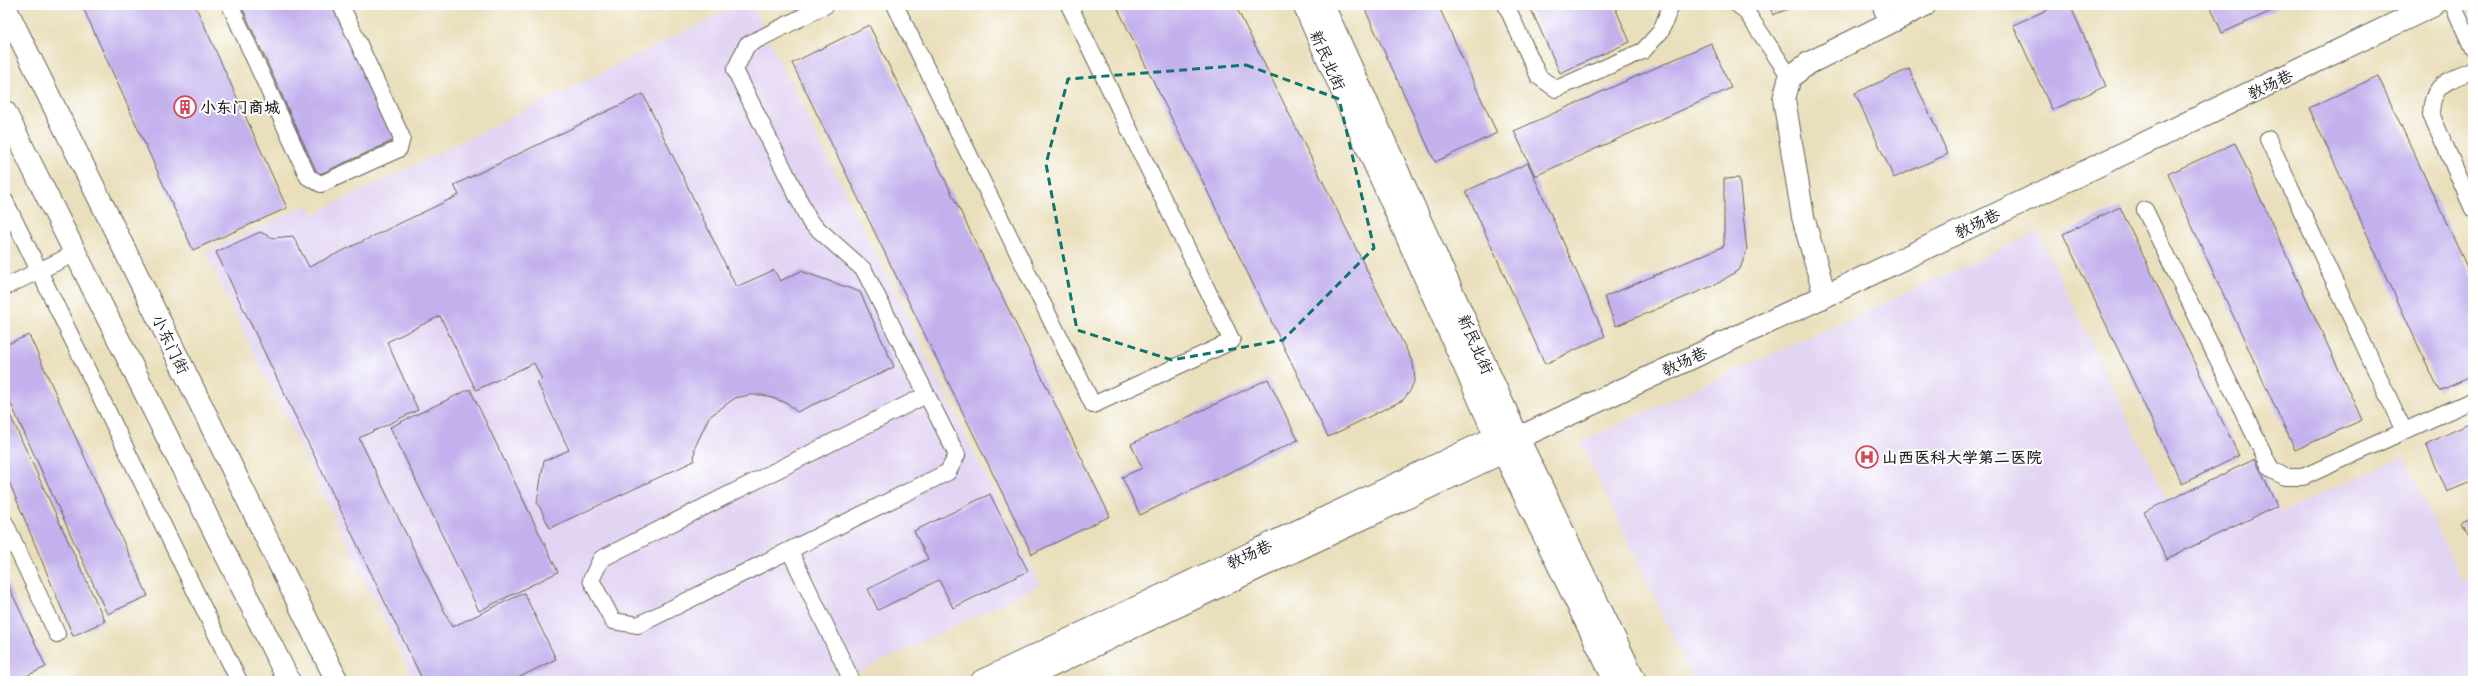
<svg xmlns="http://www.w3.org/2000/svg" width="2478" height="686" font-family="Dekko,'LXGW WenKai TC',sans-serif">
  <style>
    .built { fill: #e2d4f3 }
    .building { fill: #c3b1ed }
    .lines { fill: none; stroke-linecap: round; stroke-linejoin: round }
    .lane-casing { stroke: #646054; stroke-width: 18 }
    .street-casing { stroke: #646054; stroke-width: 24 }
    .secondary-casing { stroke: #646054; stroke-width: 24 }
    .lane { stroke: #fff; stroke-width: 16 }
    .street { stroke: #fff; stroke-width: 22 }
    .secondary { stroke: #fff; stroke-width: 22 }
    .marked { fill: none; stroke: #0f766e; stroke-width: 3; stroke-dasharray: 8 5; stroke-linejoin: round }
    .labels { text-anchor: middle; stroke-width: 4; stroke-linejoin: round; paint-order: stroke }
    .street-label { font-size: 16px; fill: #1c1c1c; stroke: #fff }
    .poi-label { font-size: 16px; font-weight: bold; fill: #1c1c1c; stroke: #fff; text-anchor: start }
  </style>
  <rect width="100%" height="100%" fill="#fff"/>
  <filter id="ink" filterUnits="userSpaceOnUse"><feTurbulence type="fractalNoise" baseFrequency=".025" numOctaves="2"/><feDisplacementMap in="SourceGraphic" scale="8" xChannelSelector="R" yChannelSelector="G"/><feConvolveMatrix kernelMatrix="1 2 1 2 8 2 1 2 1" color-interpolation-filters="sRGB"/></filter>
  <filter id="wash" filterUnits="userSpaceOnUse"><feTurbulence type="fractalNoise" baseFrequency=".012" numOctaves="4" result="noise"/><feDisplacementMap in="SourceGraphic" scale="16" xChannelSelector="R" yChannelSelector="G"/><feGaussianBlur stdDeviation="0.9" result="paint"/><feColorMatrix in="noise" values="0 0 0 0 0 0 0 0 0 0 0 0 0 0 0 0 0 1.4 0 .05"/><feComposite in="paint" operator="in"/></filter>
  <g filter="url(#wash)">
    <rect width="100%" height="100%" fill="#eadfbc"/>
    <path class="built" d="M738,5h14l288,580 -199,96h-427l-209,-429 103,-47 5,10z
      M2038,232l129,268 89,-42 25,54 123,-56 58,125 11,-5v105h-779l-113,-239z"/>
    <g id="blocks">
      <path class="building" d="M82,5h113l92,203 -94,42z
        M241,5h95l61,134 -79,36z
        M1116,5h119l178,358 2,16 -5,12 -7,9 -75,37z
        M1363,5h75l59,128 -62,29z
        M1529,5h85l16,37 -70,31z
        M1769,5h29l-25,10z
        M2058,5h12l36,81 -54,24 -39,-85z
        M2210,5h65l1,4 -54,24z
        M869,25l241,491 -78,38 -240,-491z
        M1711,43l20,45 -196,88 -21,-45z
        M1909,69l39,85 -54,24 -39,-85z
        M2378,76l95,204v96l-34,15 -130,-283z
        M643,94l93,193 38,-17 6,11 21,-10 59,21 34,75 -97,45 -10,-9 -24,-8h-14l-14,3 -26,19 -14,30 -1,14 -144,67 -13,-26 7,-41 25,-11 -32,-68 5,-2 -8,-17 -58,27 -36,-74 -53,26 31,68 -59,28 93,189 72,-34 32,66 -44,22h-89l-207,-429 44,-20 13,6 20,-2 16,31 150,-72 -5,-10z
        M2235,143l127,277 -67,30 -127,-276z
        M1528,163l77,173 -60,28 -79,-173z
        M1739,178l8,72 -7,19 -23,15 -101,42 -12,-29 120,-51v-67z
        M2120,207l119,249 -57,28 -119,-250z
        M29,335l119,261 -41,18 -102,-223v-46z
        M1268,379l30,61 -158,75 -18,-38 20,-9 -11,-24z
        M470,389l88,183 -79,39 -89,-184z
        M5,404l100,217 -32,15 -68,-164z
        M2473,422v59l-26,11 -21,-48z
        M2255,459l22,47 -111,53 -22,-47z
        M990,494l38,77 -75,37 -14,-28 -61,30 -10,-21 60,-30 -14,-28z
        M2473,517v28l-11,-23z
        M5,578l41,89 -31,14h-10z"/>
    </g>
  </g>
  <g filter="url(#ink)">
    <use href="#blocks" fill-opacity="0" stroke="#646054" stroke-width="1"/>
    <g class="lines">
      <g class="lane-casing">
        <path id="lane" d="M230,5l78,172 13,7 78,-35 3,-11 -61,-133
          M826,5l-79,40 -12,25 75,152 54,48 93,185 -9,17 -310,153 -25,-4 -22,-41 10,-21 325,-164
          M895,5l198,400 139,-64 -163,-336
          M1506,5l33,72 17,12 87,-38 18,-20 10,-26
          M1738,5l7,5 45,67
          M1880,5l8,18
          M2453,5l20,44
          M2473,70c-25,12 -41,12 -42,44l42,95
          M2268,139l136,292
          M5,201l234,480
          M2145,210l126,259 14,8h18l170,-77
          M5,287l71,-34
          M5,523l52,111
          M790,551l62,130"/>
      </g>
      <g class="street-casing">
        <path id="street" d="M1304,5l192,432 119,244
          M1323,5l195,433 117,243
          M1825,296l-22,-79 -19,-118 6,-22 19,-14 116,-58
          M982,681l514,-244h15
          M1019,681l484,-229 15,-14 307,-142 609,-291"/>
      </g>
      <g class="secondary-casing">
        <path id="secondary" d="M5,7l332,674
          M5,112l284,569"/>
      </g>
      <use href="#lane" class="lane"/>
      <use href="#street" class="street"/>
      <use href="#secondary" class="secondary"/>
    </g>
  </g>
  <path class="marked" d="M1246,65l93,34 35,149 -91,92 -111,20 -95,-30 -31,-166 22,-85z"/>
  <defs>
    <g id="building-ring" transform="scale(1.15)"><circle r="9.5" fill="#fff" stroke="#d1495b" stroke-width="1.5"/><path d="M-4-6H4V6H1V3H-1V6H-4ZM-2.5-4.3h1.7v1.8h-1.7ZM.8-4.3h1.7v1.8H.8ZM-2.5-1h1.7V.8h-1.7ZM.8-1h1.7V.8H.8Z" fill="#d1495b"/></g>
    <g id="hospital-ring" transform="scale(1.15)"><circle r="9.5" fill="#fff" stroke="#d1495b" stroke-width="1.5"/><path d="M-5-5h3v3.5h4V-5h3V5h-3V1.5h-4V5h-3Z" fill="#d1495b"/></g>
  </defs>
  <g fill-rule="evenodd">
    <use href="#building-ring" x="185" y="107"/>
    <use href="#hospital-ring" x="1867" y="457"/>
  </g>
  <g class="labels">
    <g class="street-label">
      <text transform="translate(1328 60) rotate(66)" y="6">新民北街</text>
      <text transform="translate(2270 84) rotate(-26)" y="6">教场巷</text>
      <text transform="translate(1977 223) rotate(-26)" y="6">教场巷</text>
      <text transform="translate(171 344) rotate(64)" y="6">小东门街</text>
      <text transform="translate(1476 344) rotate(66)" y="6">新民北街</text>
      <text transform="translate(1684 361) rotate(-25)" y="6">教场巷</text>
      <text transform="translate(1249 554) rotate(-25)" y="6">教场巷</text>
    </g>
    <g class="poi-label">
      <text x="200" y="113">小东门商城</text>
      <text x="1882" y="463">山西医科大学第二医院</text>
    </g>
  </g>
  <rect width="2478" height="686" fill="none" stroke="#fff" stroke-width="20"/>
</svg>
